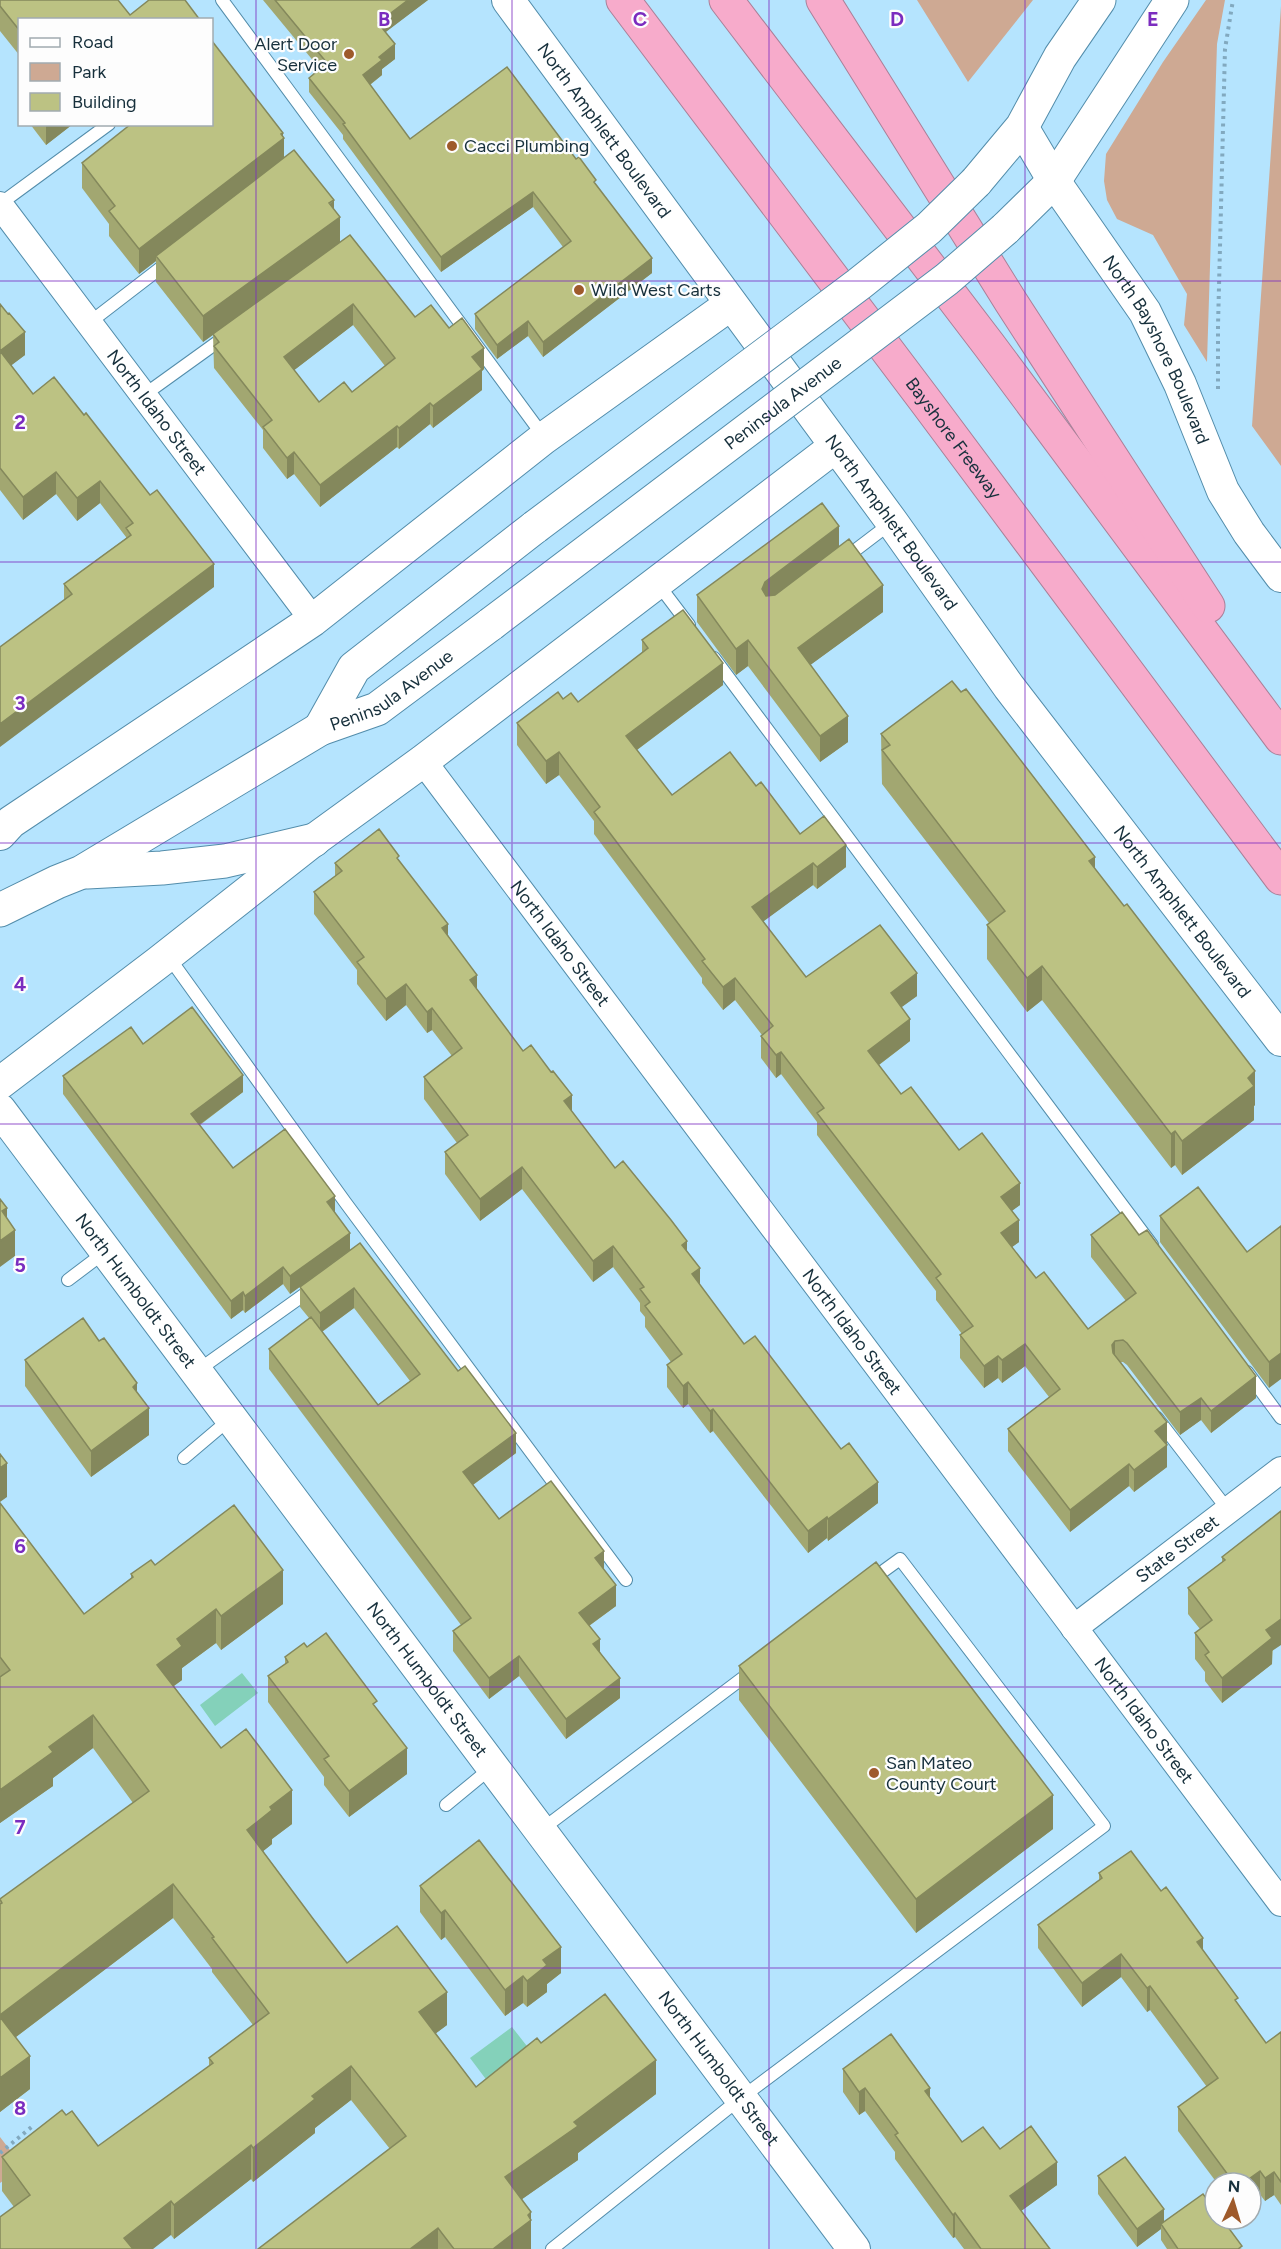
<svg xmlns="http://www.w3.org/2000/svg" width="1281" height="2249" font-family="Figtree,sans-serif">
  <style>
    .green { fill: #cea993 }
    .water { fill: #84d1ba }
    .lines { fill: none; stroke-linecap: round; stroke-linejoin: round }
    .service-casing { stroke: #538dab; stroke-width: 14 }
    .minor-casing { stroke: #538dab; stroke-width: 28 }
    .tertiary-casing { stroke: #538dab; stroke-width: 34 }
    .secondary-casing { stroke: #538dab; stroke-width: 35 }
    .motorway-casing { stroke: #a98099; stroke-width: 35 }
    .path { stroke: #82a9bf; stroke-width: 4; stroke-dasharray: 3 4.5; stroke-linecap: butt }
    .service { stroke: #fff; stroke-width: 12 }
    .minor { stroke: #fff; stroke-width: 26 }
    .tertiary { stroke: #fff; stroke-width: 32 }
    .secondary { stroke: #fff; stroke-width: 33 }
    .motorway { stroke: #f7abcb; stroke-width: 33 }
    .secondary-bridge-casing { stroke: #538dab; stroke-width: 35; stroke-linecap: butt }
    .secondary-bridge { stroke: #fff; stroke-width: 33 }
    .wall { fill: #a2a771; fill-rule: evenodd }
    .shaded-wall { fill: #84885c }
    .building { fill: #bcc283; stroke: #84885c; stroke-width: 1.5; fill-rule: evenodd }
    .grid { fill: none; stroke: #7b2cbf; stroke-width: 1.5; stroke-opacity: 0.55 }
    .poi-dot { fill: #9e5a2b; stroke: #fdfdfd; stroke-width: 2 }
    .labels { text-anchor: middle; stroke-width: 4.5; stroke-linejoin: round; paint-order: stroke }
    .poi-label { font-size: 18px; fill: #17303c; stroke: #fdfdfd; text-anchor: start }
    .street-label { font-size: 18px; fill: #17303c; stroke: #fdfdfd }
    .grid-label { font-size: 20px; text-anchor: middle; font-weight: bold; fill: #7b2cbf; stroke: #fdfdfd; stroke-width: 4.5; stroke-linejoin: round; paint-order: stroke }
  </style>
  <rect width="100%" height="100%" fill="#b5e4fe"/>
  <path class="green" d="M917,0h116l-65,82z
    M1206,0h19l-8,44 -10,318 -23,-37 3,-31 -34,-59 -36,-16 -10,-19 -3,-19 2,-27 57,-92z
    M1281,6v460l-29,-40z
    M0,2137l23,30 -23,16z"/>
  <path class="water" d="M242,1673l16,20 -43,33 -15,-21z
    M512,2027l18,23 -42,32 -18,-24z"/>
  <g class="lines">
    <g class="service-casing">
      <path id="service" d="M222,0l322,437
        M0,204l109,-80
        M89,323l78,-60
        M144,395l82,-59
        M845,558l46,-35
        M658,584l31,41
        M714,658l438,587
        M168,956l177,246 281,378
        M68,1280l37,-28
        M197,1371l115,-82
        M1247,1372l34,46
        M1157,1418l71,92
        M184,1458l46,-39
        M446,1805l45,-37
        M541,1830l211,-159
        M552,2249l189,-151 363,-272 -204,-267 -29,21"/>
    </g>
    <g class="minor-casing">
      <g id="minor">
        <path id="s1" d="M0,205l313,415"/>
        <path id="s2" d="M423,761l858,1142"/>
        <path id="s3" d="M1074,1628l207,-158"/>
      </g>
    </g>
    <g class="tertiary-casing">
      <g id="tertiary">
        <path id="s4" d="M508,0l384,522 117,165 272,353"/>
        <path id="s5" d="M1022,127l32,54 91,131 35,72 43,107 26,42 32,43"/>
        <path d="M0,834l11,-12 302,-202 231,-182 187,-134"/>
        <path d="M0,1083l159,-121 155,-122 109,-79 413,-315"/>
        <path id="s6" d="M0,1110l854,1139"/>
      </g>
    </g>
    <g class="secondary-casing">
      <g id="secondary">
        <path d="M976,182l46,-55 38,-70 39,-57"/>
        <path d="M1005,229l49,-48 118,-181"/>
        <path d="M320,729l34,-61 181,-141"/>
        <path d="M87,872l75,-4 63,-7 89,-21"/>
        <path id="s7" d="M0,910l57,-28 25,-10 238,-143 57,-20 114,-85"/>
      </g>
    </g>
    <g class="motorway-casing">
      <g id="motorway">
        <path id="s8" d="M623,0l304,403 354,475"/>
        <path d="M726,0l263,345 292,393"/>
        <path d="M823,0l188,302 197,304"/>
      </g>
    </g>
    <path class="path" d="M1218,389v-63l7,-277 8,-49
      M0,2153l34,-28"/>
    <use href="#service" class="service"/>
    <use href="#minor" class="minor"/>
    <use href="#tertiary" class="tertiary"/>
    <use href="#secondary" class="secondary"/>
    <use href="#motorway" class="motorway"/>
    <g class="secondary-bridge-casing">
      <g id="secondary-bridge">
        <path d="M535,527l324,-243 70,-56 47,-46"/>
        <path id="s9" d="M491,624l456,-345 58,-50"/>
      </g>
    </g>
    <use href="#secondary-bridge" class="secondary-bridge"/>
  </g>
  <path class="wall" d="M0,0l130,15 70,5h-180v36l-20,-25z
    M263,0h165l-43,32 10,27 -13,10v6l-12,10 40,54 166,20 20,26 56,88 -109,84 -15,-21 -31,23 -22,-30v-15l88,-67 -30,-40 -92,65 -98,-133v-4l-34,-43v-14l11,-9z
    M30,124h43l-27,21z
    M283,136l1,22 50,51 6,33 75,75 34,11 35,41 -2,2v19l-49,38 -3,-4 -31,25 -2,-2 -77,60 -26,-33 -7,5 -24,-31v-18l-49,-62 -1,-33 -10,7 -47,-60v-21l-17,13 -30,-38v-12l-27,-36v-25zM353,325l32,41 -33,26 -33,10 -25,-32z
    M0,304l25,51 -14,10 22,29 181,193 -150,13v-16l62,-46v-1l-26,-34 -23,18 -21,-27 -33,26 -23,-30z
    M697,595l186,17 -73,53 38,77 -28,20 -72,-96 -12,9 -39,-53z
    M642,640l81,45 -86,65 35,45 84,-9 44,48 46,33 -29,22 -4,-4 -50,36 43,56 111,19 -16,11 9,34 -31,24 22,29 58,56 61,55 -8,5 7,32 -7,5 24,31 52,51 38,-28 -35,-44v-22l165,163 -45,35 -10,-13 -21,15 -53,-70 -4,-3h-2l46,82v23l-33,25 -5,-6 -59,46 -62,-81v-22l41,-32 -24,-31 -23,17 -4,-5 -14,10 -24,-30v-23l2,-1 -26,-34v-9l-119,-156v-13l-36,-48 -5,4 -15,-20v-22l1,-1 -27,-35 -12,10 -21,-27v-5l-108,-144v-13l-35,-46 -13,9 -29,-39v-22l46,-24 15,3 64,-49z
    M881,734l214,135 160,236 -1,1v14l-72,55 -7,-10 -4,3 -129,-168 -15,12 -40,-53v-34l2,-2 -107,-139z
    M399,861l49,74 29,55 46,61 92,117 72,83 13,35 44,58 134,159 -50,38 -1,-3 -19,15 -95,-122 -3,2 -22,-29 -5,4 -16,-21v-22l4,-3 -26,-35v-10l-5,-6v-8l-27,-36 -20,15 -71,-93 -42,32 -35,-47v-22l12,-9 -33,-44v-22l28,-21 -20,-26 -5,3 -21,-28 -20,16 -29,-37v-14l-43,-56v-22l21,-16v-13z
    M143,1044l100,48 -43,33 33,43 102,45 15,37 -60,44 -7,-10 -38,29 -2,-3 -12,9 -168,-225v-18z
    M1160,1216l87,36 34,-26 -12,162 -109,-146z
    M360,1243l156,210 -43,32 26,34 105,52 12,35 -27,20 31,72 -54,41 -47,-63 -30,23 -36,-48v-20l8,-6 -192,-256v-20l40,-31 -9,-11v-20zM354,1308l56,73 -32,24 -56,-73z
    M25,1360l112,33 12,42 -58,42 -66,-91z
    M0,1503l84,111 47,-36v-4l24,-9 128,39 -62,46 -5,-7 -34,25v12l-8,6 47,62 71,76 -20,15v5l-9,7 51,69 33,43 100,62 -11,8 40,54 65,-44 115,51 -78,59v7l-56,39 9,13v37h-273l132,-100 -39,-49 -36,28v5l-62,49 -2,-3 -77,60 -3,-4 -157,-28 -12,-16v-34l64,-42 32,31 111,-80v-8l44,-33 -41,-53v-3l-39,-51 -157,119 14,52 -30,23v-213l133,-96 -40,-55 -40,30v8l-53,37z
    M1281,1511l-9,153 -50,39 -17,-22v-9l-10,-13v-26l5,-4 -12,-15v-26l34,-26v-5z
    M307,1647l70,62 30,65 -58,43 -25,-32v-8l-56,-75v-26l17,-12v-7z
    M739,1666l314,163 -137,104 -177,-233z
    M1099,1873l104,77 35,54 28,39 15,-11v173l-7,-10 -9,6 -14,-18h-34l-39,-52v-24l29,-20 -57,-77 -3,2 -26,-35 -39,30 -44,-59v-23l61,-45z
    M420,1886l141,87 -14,11v8l-20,15 -4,-4 -18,13 -60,-79 -4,3 -21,-28z
    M843,2069l87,29 32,44 38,7 57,36 -36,26 29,38h-86l-9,-12 -2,1 -58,-79v-7l-30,-41 -6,4 -16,-23z
    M1098,2176l66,46 78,27h-75l-6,-9v-11l-24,18 -39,-53z"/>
  <path class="shaded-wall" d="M408,0h20l-50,38v-15z
    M395,44v15l-13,10v6l-19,15v-15l16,-18z
    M46,124h27l-27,21z
    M283,133v6l1,-1v25l-128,93v5l-17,13v-25z
    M533,192v15l-92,65v-15z
    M334,200v21l6,-4v26l-137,99v-26z
    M652,258v15l-109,84v-15z
    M353,304v21l-69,53v-21z
    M528,321v15l-31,23v-14z
    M25,332v23l-25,19v-23z
    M484,348v21l-2,2v19l-49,38v-22l39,-49z
    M430,403v21l-31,25v-21z
    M397,426v21l-77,60v-22z
    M294,452v22l-7,5v-21z
    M56,472v22l-33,26v-23z
    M100,481v22l-23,18v-23z
    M839,526v26l-74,56 -3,-19 3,-7z
    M214,564v23l-214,160v-23z
    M883,585v27l-85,62v-26z
    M748,640v26l-12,9v-26z
    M723,663v22l-97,73v-22z
    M848,716v26l-28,20v-26z
    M559,752v23l-13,9v-23z
    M846,845v22l-29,22v-22z
    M1095,857v34l-6,-30z
    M813,863v22l-61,45v-23z
    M448,924v22l-6,-18z
    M1042,966v34l-15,12v-34z
    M917,973v23l-26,19v-22z
    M477,975v21l-7,-16z
    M735,978v22l-12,10v-23z
    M406,984v21l-20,16v-22z
    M432,1008v22l-5,3v-21z
    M910,1019v22l-42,32v-22z
    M781,1052v22l-5,4v-23z
    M1255,1071v34l-1,1v14l-72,55v-34z
    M243,1075v17l-52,39v-17z
    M572,1095v22l-8,-16z
    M1175,1131v34l-4,3v-34z
    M522,1167v22l-42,32v-22z
    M1020,1183v22l-19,14v-22z
    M335,1196v18l-8,-12z
    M7,1208v26l-5,-23z
    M1019,1220v22l-18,13v-22z
    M15,1230v26l-15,11v-26z
    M350,1233v17l-60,44v-18z
    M687,1241v22l-5,-18z
    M613,1246v21l-20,15v-21z
    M283,1267v17l-38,29v-17z
    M700,1268v22l-8,-16z
    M354,1288v20l-34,25v-20z
    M243,1292v18l-12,9v-18z
    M1115,1341v22l-3,-18z
    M1025,1344v22l-23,17v-23z
    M1281,1353v26l-12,9v-26z
    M998,1356v22l-14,10v-22z
    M1256,1376v22l-45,35v-22z
    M688,1382v22l-5,4v-22z
    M137,1383v27l-4,-23z
    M1201,1398v22l-21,15v-23z
    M149,1408v27l-58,42v-26z
    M713,1409v22l-3,2v-22z
    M1167,1422v22l-12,9v-22z
    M516,1433v20l-53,39v-20z
    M1167,1445v22l-33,25v-22z
    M7,1463v34l-7,5v-34z
    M1129,1464v22l-59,46v-22z
    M878,1482v21l-50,38v-22z
    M827,1517v21l-19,15v-22z
    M604,1551v20l-9,-13z
    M283,1570v34l-62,46v-34z
    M616,1585v21l-37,27v-20z
    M216,1609v34l-34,25v12l-25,18v-33l20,-26z
    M1281,1619v26l-9,6v13l-50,39v-25l44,-48z
    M600,1639v21l-7,-16z
    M519,1656v20l-30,23v-21z
    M620,1678v20l-54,41v-20z
    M93,1715v33l-40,30v8l-53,37v-33l49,-43z
    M407,1748v26l-58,43v-26z
    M292,1790v34l-20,15v5l-25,20v-34l23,-23z
    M1053,1795v34l-137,104v-34z
    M173,1884v34l-173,131v-34z
    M445,1910v27l-4,3v-27z
    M1203,1938v24l-6,-20z
    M561,1947v26l-14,11v8l-20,15v-26l16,-21z
    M1121,1954v23l-39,30v-24z
    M523,1976v27l-18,13v-26z
    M1150,1986v24l-3,2v-24z
    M447,1992v33l-28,21v-34z
    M30,2056v33l-30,23v-34z
    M656,2060v34l-78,59v7l-73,51v-34l69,-55z
    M351,2066v34l-36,28v5l-62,49v-34l59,-52z
    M865,2088v23l-6,4v-23z
    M930,2088v23l-5,-20z
    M251,2145v34l-77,60v-34z
    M1057,2162v23l-47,34v-23z
    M1260,2171v23l-9,7v-18h-8z
    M1274,2172v23l-9,6v-23z
    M171,2201v34l-18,14h-29v-11z
    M1164,2209v18l-3,-3v5l-24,18v-18z
    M531,2212v37h-38l35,-34z
    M955,2213v24l-2,1v-23z
    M438,2228v21h-28z"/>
  <path class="building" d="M0,0h118l12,15 19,-15h36l15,20h-180v11l-20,-25z
    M275,0h133l-30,23 17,21 -16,13 3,3 -19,15 47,64 97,-72 69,92 3,-2 17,23 -2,2 58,76 -109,84 -15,-21 -31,24 -22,-31 96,-73 -38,-49 -92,65 -98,-133 2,-1 -36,-45 18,-15z
    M212,41l71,92 -2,1 3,4 -145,111 -30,-38 6,-5 -33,-43 49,-39h81z
    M294,150l40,50 -5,3 11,14 -137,99 -47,-60z
    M350,235l65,82 16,-12 18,23 13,-10 22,30 -12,9 10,12 -49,37 -3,-3 -31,25 -2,-2 -77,59 -26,-33 -7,6 -24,-31 9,-7 -58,-74 5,-4 -6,-8zM353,304l42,54 -43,34 -8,-10 -25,20 -35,-45z
    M0,304l8,10 1,-1 16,19 -25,19 33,43 21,-17 30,38 2,-2 64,82 7,-5 57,74 -214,160v-77l72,-53 -8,-10 67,-49 -5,-7 7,-5 -33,-42 -23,17 -21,-26 -33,25 -23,-29z
    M822,503l17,23 -74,56 -3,7 4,7 9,-1 74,-56 34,46 -85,63 50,68 -28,20 -72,-96 -12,9 -39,-54z
    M683,610l40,53 -97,73 46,59 58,-43 26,34 5,-4 39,52 24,-18 22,29 -29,22 -4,-4 -61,44 54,70 74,-52 37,48 -26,20 19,26 -42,32 33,43 10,-7 48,63 23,-17 38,50 -19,14 18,23 -18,13 35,45 8,-6 44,57 48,-36 -45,-58 31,-23 17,23 8,-5 109,146 -45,35 -10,-13 -21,14 -53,-69 -4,-3 -8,1 -3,4 1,8 54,69 -12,9 12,14 -33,25 -5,-6 -59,46 -62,-81 52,-40 -35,-45 -23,16 -4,-4 -14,10 -24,-31 13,-9 -37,-48 5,-4 -124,-161 7,-5 -43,-56 -5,3 -15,-19 12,-10 -38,-48 -12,9 -21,-26 3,-2 -111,-147 6,-5 -41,-55 -13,9 -29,-38 41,-31 5,7 8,-6 7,9 70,-54 -6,-8z
    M952,681l9,11 5,-3 129,168 -6,4 35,45 3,-2 128,167 -7,7 6,8 -72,55 -7,-10 -4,3 -129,-168 -15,12 -40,-53 18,-14 -123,-161 8,-5 -9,-11z
    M379,829l20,27 -2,2 51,66 -6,4 35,47 -7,5 53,71 8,-6 20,27 2,-1 19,24 -8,6 51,67 8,-7 48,59 16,21 -5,4 18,23 -8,6 52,70 11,-8 86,113 8,-6 29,39 -50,37 -1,-2 -19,14 -95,-122 -3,2 -22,-29 -5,4 -16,-21 15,-11 -37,-48 5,-4 -10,-13 4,-2 -31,-41 -20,15 -71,-94 -42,32 -35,-47 23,-17 -44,-58 38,-29 -30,-40 -5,4 -21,-28 -20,15 -29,-37 7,-5 -50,-65 28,-21 -7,-8z
    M192,1007l51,68 -52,39 42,54 52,-39 50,67 -8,6 23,31 -60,43 -7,-9 -38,29 -2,-4 -12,9 -168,-225 68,-49 12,17z
    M1198,1187l49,65 34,-26v127l-12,9 -109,-146z
    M0,1199l7,9 -5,3 13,19 -15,11z
    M360,1243l98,128 7,-5 51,67 -53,39 36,47 52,-38 53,70 -9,7 21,27 -37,28 21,26 -7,5 27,34 -54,41 -47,-63 -30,22 -36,-47 18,-13 -202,-269 42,-32 67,88 42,-31 -66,-86 -34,25 -20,-26z
    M83,1318l16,23 5,-3 33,45 -4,4 16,21 -58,43 -66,-91z
    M0,1454l7,9 -7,5z
    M0,1503l84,111 49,-37 -2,-3 20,-14 4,5 79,-60 49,65 -62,46 -5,-7 -39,30 5,7 -25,19 64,83 25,-19 46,61 -22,17 2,3 -25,20 67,90 33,43 50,-37 50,66 -28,20 57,75 61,-49 4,5 64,-49 51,66 -82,62 4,4 -73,51 26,35 -3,3 3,5 -38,29h-39l-16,-21 -28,21h-152l148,-113 -55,-70 -39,30 3,3 -62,49 -2,-3 -77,60 -3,-4 -47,37 9,11h-133v-32l30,-22 -28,-38 60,-47 4,5 6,-4 26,35 115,-83 -4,-5 60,-45 -57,-75 2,-1 -41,-53 -173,131v-111l2,-1 -2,-4 149,-108 -56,-76 -44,32 4,5 -53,38v-113l10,-7 -10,-13z
    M1281,1511v108l-15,11 6,8 -50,40 -17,-23 4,-3 -14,-19 17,-13 -24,-32 37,-28 -3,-3z
    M876,1562l177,233 -137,104 -177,-233z
    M326,1633l51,68 -4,3 34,44 -58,43 -25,-32 5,-3 -61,-80 20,-14 -3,-5 19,-14 3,4z
    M479,1840l82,107 -18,13 4,5 -20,16 -4,-5 -18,14 -60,-80 -4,3 -21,-27z
    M1131,1851l30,40 5,-4 16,22 21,29 -6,4 41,56 -3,2 31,43 15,-11v150l-7,-10 -9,6 -5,-7 -17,12h-9l-56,-76 40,-29 -68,-92 -3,2 -26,-34 -39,29 -44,-58 64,-47 -3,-5z
    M0,2017l30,39 -30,22z
    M891,2034l39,54 -5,3 37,51 21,-15 17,22 31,-23 26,36 -47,34 40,53h-69l-26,-36 -2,2 -58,-80 3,-2 -33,-45 -6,4 -16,-23z
    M1125,2157l39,52 -27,20 -39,-53z
    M1203,2194l12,16v9h7l20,27 -4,3h-60l-17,-25z"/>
  <path class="grid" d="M256,0v2249M512,0v2249M769,0v2249M1025,0v2249M0,281h1281M0,562h1281M0,843h1281M0,1124h1281M0,1406h1281M0,1687h1281M0,1968h1281"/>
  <g class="poi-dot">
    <circle cx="349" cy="54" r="6"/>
    <circle cx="452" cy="146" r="6"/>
    <circle cx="579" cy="290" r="6"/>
    <circle cx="874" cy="1773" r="6"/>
  </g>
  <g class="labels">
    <g class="poi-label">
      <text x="337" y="50" text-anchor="end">Alert Door<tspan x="337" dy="21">Service</tspan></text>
      <text x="464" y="152">Cacci Plumbing</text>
      <text x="591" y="296">Wild West Carts</text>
      <text x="886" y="1769">San Mateo<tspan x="886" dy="21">County Court</tspan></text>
    </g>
    <g class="street-label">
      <text dy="6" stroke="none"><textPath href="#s4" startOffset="162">North Amphlett Boulevard</textPath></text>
      <text dy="6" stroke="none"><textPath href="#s5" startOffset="261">North Bayshore Boulevard</textPath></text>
      <text dy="6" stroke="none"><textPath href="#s9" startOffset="366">Peninsula Avenue</textPath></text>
      <text dy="6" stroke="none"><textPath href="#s1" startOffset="260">North Idaho Street</textPath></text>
      <text dy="6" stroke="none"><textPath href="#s8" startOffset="549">Bayshore Freeway</textPath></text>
      <text dy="6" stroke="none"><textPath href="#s4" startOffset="648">North Amphlett Boulevard</textPath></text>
      <text dy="6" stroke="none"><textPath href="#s7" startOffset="450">Peninsula Avenue</textPath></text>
      <text dy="6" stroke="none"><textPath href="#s4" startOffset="1134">North Amphlett Boulevard</textPath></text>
      <text dy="6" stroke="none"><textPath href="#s2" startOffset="228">North Idaho Street</textPath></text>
      <text dy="6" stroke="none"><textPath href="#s6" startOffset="226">North Humboldt Street</textPath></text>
      <text dy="6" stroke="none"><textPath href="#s2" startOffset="714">North Idaho Street</textPath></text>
      <text dy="6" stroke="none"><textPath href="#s3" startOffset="130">State Street</textPath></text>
      <text dy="6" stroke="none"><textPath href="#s6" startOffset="712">North Humboldt Street</textPath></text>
      <text dy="6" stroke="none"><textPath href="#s2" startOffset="1200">North Idaho Street</textPath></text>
      <text dy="6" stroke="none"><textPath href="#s6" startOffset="1198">North Humboldt Street</textPath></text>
    </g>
  </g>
  <g class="grid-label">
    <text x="384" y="26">B</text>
    <text x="640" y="26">C</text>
    <text x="897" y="26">D</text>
    <text x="1153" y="26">E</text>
    <text x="20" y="429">2</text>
    <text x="20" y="710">3</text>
    <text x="20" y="991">4</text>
    <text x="20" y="1272">5</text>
    <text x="20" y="1553">6</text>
    <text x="20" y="1834">7</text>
    <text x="20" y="2115">8</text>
  </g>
  <rect x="18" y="18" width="195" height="108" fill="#fdfdfd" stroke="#a1abb0" stroke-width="1.5"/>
  <rect x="30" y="38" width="30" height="9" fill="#ffffff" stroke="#a1abb0" stroke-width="1.5"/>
  <text x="72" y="48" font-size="18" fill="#17303c">Road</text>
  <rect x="30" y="63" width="30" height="18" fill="#cea993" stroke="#a1abb0" stroke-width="1.5"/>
  <text x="72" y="78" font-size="18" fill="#17303c">Park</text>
  <rect x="30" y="93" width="30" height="18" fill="#bcc283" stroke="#a1abb0" stroke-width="1.5"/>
  <text x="72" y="108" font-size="18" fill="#17303c">Building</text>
  <g transform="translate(1233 2201) rotate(4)"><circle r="28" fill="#fdfdfd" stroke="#a1abb0" stroke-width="1.5"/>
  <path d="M0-4.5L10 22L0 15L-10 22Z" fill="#9e5a2b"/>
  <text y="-9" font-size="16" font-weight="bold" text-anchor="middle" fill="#17303c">N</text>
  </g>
</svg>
